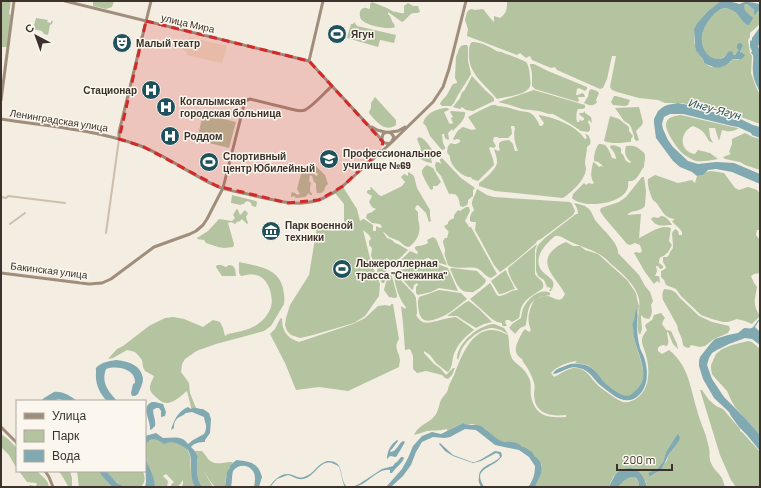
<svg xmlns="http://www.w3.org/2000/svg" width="761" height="488" font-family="Barlow,sans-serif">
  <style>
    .green { fill: #b4c3a0; fill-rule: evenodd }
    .plaza { fill: #ebe0c8 }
    .water { fill: #80a9b1 }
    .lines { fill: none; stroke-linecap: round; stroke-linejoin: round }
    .street { stroke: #ccbfac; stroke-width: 2 }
    .secondary { stroke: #a08e7d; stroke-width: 3 }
    .marked { fill: #d62828; fill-opacity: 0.2; stroke: #d62828; stroke-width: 3; stroke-dasharray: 8 5; stroke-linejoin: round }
    .labels { text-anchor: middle; stroke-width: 3; stroke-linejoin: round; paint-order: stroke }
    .street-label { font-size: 10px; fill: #3a322b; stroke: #fbf6ee }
    .poi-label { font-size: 10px; font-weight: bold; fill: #3a322b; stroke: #fbf6ee; text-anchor: start }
    .water-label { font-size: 11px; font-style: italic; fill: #20525d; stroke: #fbf6ee }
  </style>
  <rect width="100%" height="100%" fill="#f4ede1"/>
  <path class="green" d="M1,1h10l-2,13 2,1 -4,32h-6z
    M93,1h21l-2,6 -6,2 -13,-3z
    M507,1h214l-12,9 -12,13 -3,6v13l2,9 7,8 1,4 7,4 19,-5 3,-3 6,1 1,-7 3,-7c-3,3 -6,8 -9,9 -2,0 -5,0 -7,0 -3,1 -5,4 -8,4 -4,1 -9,-1 -11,-4 -15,-15 0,-44 18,-47 4,1 9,3 12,7 3,3 5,7 9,10l4,-9c-4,-1 -7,-7 -8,-11l4,-1 7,6 2,5 1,-3 2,-2 1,1v13l-10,9v4l-2,3 2,13 2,3 -1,17 5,14 4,8v29l-27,-10 -12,-3 -19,-2 -4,-2 -11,-3 -6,-1h-16l-7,-3 -19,-2 -22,-6 -5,-2 -2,-3 6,-31h-4l-5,23 -4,9 -3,1 -43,-19 -2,-3 -4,1 -19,-8 -2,-4 -4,2 -6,-5 -3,2 -50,-19v-1l1,-6 -3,-9 2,-8 2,-2 2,-1 4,1 8,-1 8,10 3,3v-6l6,2c7,-5 7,-9 7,-17z
    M372,2l15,6 7,4c3,-1 6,2 10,1v-7l4,-3 5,3h5l2,6c-4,2 -6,0 -9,2 -3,2 -5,6 -9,8l-14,-10v2c4,3 3,7 6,10l1,3c-6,3 -26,-1 -32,-6 -4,-2 -5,-12 1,-13 2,-1 4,1 6,1v-5z
    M36,18l12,2 -1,2 4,1v-2h2l-1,3 -2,1 -2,10 -4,-1 -2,-3 -9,-2z
    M354,22l3,4 39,9 -2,8 -14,-3 -2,7 -31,-9 4,-14h2z
    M472,42c9,0 16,4 23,8 1,1 5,2 6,2 5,2 23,8 26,11 2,4 3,12 3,16 1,4 1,8 -3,11 -5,5 -22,7 -30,9 -11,-14 -29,-25 -28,-45 0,-5 0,-9 3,-12z
    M464,45h3l1,2v14l3,13 -1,2 -12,19 -4,8 -3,3h-9l-2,-2c2,-5 6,-7 8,-11 2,-4 3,-6 5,-9l4,-1v-1l-2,-4 1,-21 3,-8 2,-3z
    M530,64h4l14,7 39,16v2l-2,2 -6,-3 -2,1 -1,6h2l4,-2 2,1 1,3h-7l1,4 -1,1 -43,-13 -3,-3v-13l-2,-8z
    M472,76l13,14 8,7 1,2v2l-21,10 -7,-1 -4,-3 -2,2 -7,-2 7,-9 2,-6 2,-1z
    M591,89l6,2 2,2 -3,7 1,2c-3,5 -9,3 -13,1l3,-5 1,-1 1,-6z
    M534,90l51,15v3l-3,1h-4c-2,3 -2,10 -1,13h2l1,-3 1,2 3,-1v-2l-4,-3 -1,-2h4l2,-2v2l6,4 1,6 -3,-3 -1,2 2,4v4l-2,2 -7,-1 -12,-8 -16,-9h-4l-10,-3 -17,-2 -12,-4 -12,-3z
    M614,96h2l14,4 -2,5 -3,1 -12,-1 -2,-3z
    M375,97l21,23v5c-12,8 -20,-4 -27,-12v-1l2,-4v-5z
    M492,105h4l1,1c8,0 15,3 23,5 5,1 9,0 13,4 3,3 5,7 7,11h2l2,-3 -5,-7v-1c17,3 36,10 46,24l2,-1 -2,-4 3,1c3,5 4,9 -1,12 0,6 -2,11 -2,16 0,2 1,4 1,6 -1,11 -14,23 -23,29l-68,-7 -16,-5v-3c6,-4 19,-15 18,-22 0,-4 -2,-8 -3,-12l4,2 2,-1 -1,-3v-4l3,-2 7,-1 4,4 2,7h3c-3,-7 -5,-15 -3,-23l-1,-2h-3l1,8 -4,4h-9l-2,-1h-3l-1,4 3,5 -2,2 -3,-1 -2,1 4,11 1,6 -16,16 -6,-2 -1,-2c-9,1 -22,-13 -21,-21l-2,-2 -1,-2 1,-6 3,-3c4,2 6,1 9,-1v-2l-3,-1 -3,1 -1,-1c3,-5 4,-9 10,-12l9,3 4,-1 -8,-12 11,-6z
    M639,107l4,15 -1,3 -6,6 3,9 -2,1h-1l-2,-3v-2l-3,-9 -2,-3 -5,-3 -9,-13z
    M444,108h4l1,2 -5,2 5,11 2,1 2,-1 -2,-5 2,-1 -3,-5 1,-1 14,1c1,8 -7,13 -12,19l-1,-2 -4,4 1,6 -1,1 -3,-2 -1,-4h-2l1,9 2,4v2l-2,1 -2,-1 -11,-13 -4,-10 -3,-3c3,-10 12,-13 21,-15z
    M203,114l33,8 -7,26 -32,-8z
    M681,115l52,12 6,1c-6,4 -10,4 -17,2l-3,11 -4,-13h-6l1,9 3,6 -4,-2c-5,-9 -6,-11 -16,-15 -15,7 -13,26 2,28l3,-4 12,3 8,6c-6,1 -15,3 -22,2 -4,-1 -10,-5 -14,-8 -5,-5 -20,-25 -15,-32 3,-5 9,-5 14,-6z
    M610,116l9,3 10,8v4l4,5 -2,3v3h-2c-8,1 -18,2 -25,-1z
    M745,133l8,4 7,2v31l-15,-5 -5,-3 -15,-3 -2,-2 8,-3 -2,-2 3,-8v-5z
    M419,137c8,2 11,12 18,18l-1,2 -5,2 1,4c-4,0 -14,-4 -16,-8l5,-6 -4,-10z
    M599,144c1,0 4,0 6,1 3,2 6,10 7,13l4,1c0,-5 -3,-8 -6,-12v-1c3,-2 8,0 11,2v5c5,3 2,8 9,10l1,-1c-6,-5 -7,-10 -5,-16 7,-1 11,0 16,5 2,2 3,2 3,6 0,4 -1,6 -1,10 -5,5 -6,15 -15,14l-1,1c4,22 -45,28 -56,16l1,-4 11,-11 2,2 3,-2 3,1 2,-1c-5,-7 -2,-13 -1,-21l2,1 4,4 2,-1 2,1 -1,-2 -4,-3 -4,-1c0,-5 1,-13 5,-17z
    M442,158l19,20 14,10 -2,2v6l-5,4v3l-1,2 -4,2 -3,-1c-1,-8 -2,-13 -11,-12l-8,-18 -5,-6 -1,-5 1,-3h2l4,2 -2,-3v-2z
    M311,162h1l13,13 3,9 -3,3 -1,4 -3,2h-4c-1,-3 -1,-7 -1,-10l-2,-1 -2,-6 -2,-1 -1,6 2,2c-1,4 -2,8 1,11v1h-2l-1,-2 -4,4 -9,1 -2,-2 -3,1v-2l1,-3 3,1 2,2 3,-1 -3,-5 6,-23 2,2 5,2 6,6 2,-1v-1c-4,-3 -9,-6 -7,-12z
    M427,165l6,3 8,14 -4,4h-4v3l-2,1c-2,-3 -4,-6 -6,-10 -3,-7 -6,-9 2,-15z
    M711,171l7,1 6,1 11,15 4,2 9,-3 9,3 3,4v36h-3l-1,5 4,5v33l-6,1 -3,2 3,7 3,4c-2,12 -5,17 3,29l-8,8 -7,-3 -8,-2 -9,3h-5l-11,-3 -11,-4 -20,-19 -5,-7 -10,-4 -2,-5 -3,-3v-6l4,-2 1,-2 -3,-5v-5h4l2,-2 1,-3 3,-4v-3l-1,-12 3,-4 3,2 1,4h3v-3c-3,-5 -7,-7 -10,-11l2,-1v-1c-9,-1 -12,-8 -16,-14 -1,-2 -3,-3 -5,-5 -3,-6 -6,-15 -5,-21l7,-4 23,8 14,-3 3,3 2,-7 6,-1 3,-3z
    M409,172l5,4 3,12 13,22v6l1,5 -2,1 -3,-9 -8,-8 -2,1 -1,3 3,3c0,5 0,7 1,11 2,10 -2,18 -10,24l-4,-1 -6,-5 -10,-4 -4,-4 -2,-1 4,6 5,2 3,3 5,2 8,5 -14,14 -3,-1 -4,-5h-1l2,5 3,3 -2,2 -16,-8 -2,-4 1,-8 -3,-3v-4l2,-2 -2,-4 -6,-5 8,32 9,22 -1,12 -14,20 -11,7 -41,12 -13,3 -9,-3 -4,-4 -2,-6 1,-7 4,-13 19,-30 8,-48 6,-4 21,4v-23l-9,-11 8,-6 14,22 3,12 3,-2h1l9,6v6h3v-5l4,2 2,-1 -2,-3 -8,-1 -6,-5 1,-4 5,-2 4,-3 -4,-2 -3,-5 3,-6 -5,-3v-2l1,-1h3l-1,-2 1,-1 8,8 2,1 3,-1 18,-9 3,-4 -4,-5 3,-3 4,2v-3z
    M642,177h2l2,14 -1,15c-6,7 -13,3 -18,9l12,-1h2l-2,24c10,-4 21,-14 32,-10l-2,13 3,4c-2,3 -3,7 -6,9 -4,4 -7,1 -7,9l4,3v2l-3,1 -2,-3h-2l1,5 -2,5h4l1,7 -3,-2 -3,3 -9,-12 -4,-7 -7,-12 2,-1 4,1 2,-2 -2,-6 -5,-2 -5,2 -3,-1 -23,-27 -4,-6 1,-3 18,-6 7,-5z
    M477,189l10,6 7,2 76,5 2,2 3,7 -2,4 -32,24 -4,2 -1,2 -21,18 -15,11 -1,-1 -5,-6 -14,-26 -5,-9 1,-8h-4l-2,-1v-4l2,-5 2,-1c0,-3 -3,-6 -2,-9 1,-5 4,-9 5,-13z
    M232,195l24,6 1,2 -1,4 -4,-1 -1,-3 -3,-2 -3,1 -1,2h-2l-1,1 -10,-2z
    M574,203c5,1 11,2 15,6 3,3 4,7 6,11 6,8 24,23 23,33l21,22 6,11 5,6 3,9 -2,4c1,5 2,9 -2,14l-5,-1 -3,-3v2l1,12 -2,6c-6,-8 1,-25 -1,-36 -4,-15 -16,-25 -28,-35 -4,-4 -9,-9 -14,-11 -9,-5 -17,-7 -26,-11 -5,-2 -10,-7 -16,-6 -10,8 -23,23 -13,35 7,8 16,8 9,20h-2l2,-3 -4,-1 -3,-7 -6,-4 -2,-5v-17l1,-7 2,-3 6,-6 31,-24h2l-1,-6z
    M466,207h3l1,4 -5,10 3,4 1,2h2l26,47 -6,4c-6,-1 -8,-8 -15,-10 -7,-2 -23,2 -28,-3 -1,-2 -2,-7 -3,-9 -1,-2 0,-4 0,-6 0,-3 -2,-5 -2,-9l2,-3h2c3,-10 1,-5 -3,-12l4,-2v-2l2,-2 4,-2v-3l4,-5 2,1z
    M237,209l1,1 2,5 5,-5 3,3 -2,4 2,6 -1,1 -5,-5 -3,3 -1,-1 -3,3 -4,-2 -3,1 6,21 -1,3 -9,1 -6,-1 -12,-4 -2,-3 -7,-1v-1l11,-7 11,-12 13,2 3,-3 -2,-3 3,-5z
    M661,216c5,0 9,5 11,9 -10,0 -15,3 -21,-6l2,-2 5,1z
    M433,237l3,2 11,26 -8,-2 -11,-5h-1c-10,6 -19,12 -28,5l1,-2 10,-10 7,3 1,-2 -3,-3v-2l2,-1c4,0 8,-1 11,-3l-1,-3z
    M566,242l7,4h7l5,4 13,4 29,26 9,13 1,6 2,7 -1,8 -1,-4 -3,10 -2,4c2,6 2,13 4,21 4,16 15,34 -2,48 -4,3 -7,4 -11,2 -7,-3 -16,-9 -21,-14 -4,-6 -8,-13 -15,-16 -2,-1 -8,-1 -12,-2l2,-2c-9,1 -20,5 -26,12l3,4c7,-3 12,-8 20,-9 13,-1 17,12 26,19 5,4 17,13 23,15 5,1 10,-1 14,-4 14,-10 13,-31 8,-46 -1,-4 -3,-7 -3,-11 0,-5 3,-8 5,-11l-2,-4 1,-2 6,-4 2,-5 7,-2 4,5 -2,3 -1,3 4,6 5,1 6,13v1l1,3v1l-5,-5 -5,-12h-1c0,5 3,10 0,14l-4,-1 -3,1 -2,2v3l4,3 7,-4c20,16 21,37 28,60 2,9 6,17 9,26 1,4 2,8 3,12 1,4 0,8 1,12 2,8 8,12 12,18 1,3 2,6 3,9h-78l-1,-5 -8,-11h-19l-6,6 -4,10h-74c4,-8 7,-13 7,-22l-18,-18 -2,1c-5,-7 -12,-5 -20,-7 -4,0 -11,-8 -16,-10 -4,-3 -9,-6 -14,-7 -4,0 -5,2 -9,-1l-16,8v-2c-7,2 -13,1 -20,2 -4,1 -8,3 -13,4 1,-2 2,-4 3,-5 6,-7 14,-8 19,-16 3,-5 3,-10 5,-14 2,-4 6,-6 7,-11 1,-5 4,-9 6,-14 9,-23 22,-58 54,-40 2,9 0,17 5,25 2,3 6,5 9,8 3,3 5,6 7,10 3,6 1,12 2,18 4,21 18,22 35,21v-2c-12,1 -26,1 -31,-13 0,-2 -1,-5 -1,-7 0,-6 2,-7 -1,-15 -1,-4 -3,-7 -5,-11 -2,-4 -5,-6 -6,-10 -8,-5 -7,-11 -4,-18 2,-4 4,-9 7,-12l4,3 2,-2c-5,-11 -2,-19 3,-30l-4,5 -2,6 -2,13 -1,2 -5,2 -5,6c-2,-3 -5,-4 -6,-7h1l2,-3 9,-6c1,-4 1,-9 4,-13 5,-8 16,-17 25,-12v2l-10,2 -3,2c3,-2 7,-3 10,-3 8,1 13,9 18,-2 -6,-13 -27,-28 -13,-43 4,-4 8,-7 14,-9zM676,436l1,8 -8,10 -2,6 -9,12 -9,5 -1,-4 10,-5 5,-6 3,-10z
    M537,244l-2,6v24c2,5 10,6 8,14 -7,6 -18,10 -22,20 -1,3 -1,7 -2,10l-7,4 -3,-2h-3l-1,2 2,4h-4l-1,-1v-2l-5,-1 -5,-3 -22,-20 20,-16c3,4 5,10 8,13 7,0 12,-6 20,-6 -4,-6 -10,-15 -10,-22z
    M427,260l21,8 10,23 -19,-3 -8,4 -13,3 -2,-2v-6l2,-2 -1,-2 -3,2 -1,4 -1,1 -16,-18 -1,-1 15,-3z
    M239,262c17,4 39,5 44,26 1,6 2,11 1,16l-13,22 -7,5 -48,13 -17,6 -4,2 -10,7 -3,5 -1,8 8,11 1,10 6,15 -5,1v-2l-4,-16c-5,4 -12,11 -19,12 -5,0 -8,-2 -11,-5 -10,-8 -8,-11 -3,-22l-9,-5 -2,-4 -1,-7 -4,-5 -3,-3 -8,-2 -14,8 -5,1 9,-10 6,-3 26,-20 16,-8 8,-1 11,2 19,8 10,-7 7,2 3,6 2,8 3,-2c10,-2 22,-4 30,-10 6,-4 11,-11 13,-17 3,-11 -3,-30 -15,-32 -5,-1 -10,0 -15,1l-2,-3z
    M217,265h4l5,2 3,-2 4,1 2,3 1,7h-14l-6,-9z
    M378,265c10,5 12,8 6,18h-2c-4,-5 -6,-12 -4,-18z
    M452,268l25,3 9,9 -1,3c-3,3 -6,6 -10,8 -2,2 -3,1 -6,1 -12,0 -14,-14 -19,-23z
    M506,270c1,4 3,7 5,11 2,3 2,5 4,8 -6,1 -10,5 -16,5l-8,-13 9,-7z
    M391,273l6,22v2l-2,1 -6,-1 -5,-7 2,-8z
    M394,273l20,21 2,4 1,14v2l-1,1c2,3 4,6 7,7 6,3 24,-5 33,-5 5,4 13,8 18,13 -10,7 -18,16 -21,27 -1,6 -1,11 -5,15l-2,-1 -10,-8 -6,-8 -6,-4v2l10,11 6,4 6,7 7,-7h2l-3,7 -4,4 -3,-1 -3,-3 -16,-4 -9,2 -4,-4v-13l-3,-7 -5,1 -2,-27 -2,-17 4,3 1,-2c-7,-7 -12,-24 -12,-34z
    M664,289l7,1 4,2 5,6 19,18 13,6 17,4 1,3 -2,4 -14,6 -9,7 -5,1 -9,-2 -2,3 -4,-1 -2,-2 -1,-6 -4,-9 -1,-5 -14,-25c-1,-4 -1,-7 1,-11z
    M439,290l22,3 6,6c-12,9 -19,17 -34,21 -8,2 -12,0 -14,-8 -1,-5 -2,-10 0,-15l9,-3z
    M469,301l10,8 13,13 -8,2 -8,4 -13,-8 -6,-4h-10l19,-14z
    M391,304h2l6,35c-6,9 0,12 1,21 0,1 -1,5 -1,7l-51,24 -29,-4 -23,3 -11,-27 -15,-29 5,-5 5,-10 2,-1c0,12 4,20 17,24l54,-18 12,-6 13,-12 8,-1 3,1 2,-1z
    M494,324l10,4 4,6c-5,-3 -9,-5 -15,-6 -12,-1 -30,14 -33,26 -1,2 -1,4 -2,6l-1,-2c1,-16 22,-33 37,-34z
    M748,341l4,1 8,7v86l-25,-28 -3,-5 -5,-11 -11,-12 -4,-5 -1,-5v-4l5,-11 6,-5 10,-4z
    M700,390h2l7,10 7,6 7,3 17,20v2l3,2 17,19v35h-24l-5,-7 -11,-25z
    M1,434l7,5 9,9v21l-8,-14 -7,-7 -1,-3z
    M152,439h5c8,6 13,1 21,4 18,8 10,20 14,35 0,3 2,6 3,9h-13l1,-4v-3l-5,7h-7v-2l3,-3 -8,-8 -3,2 5,5 -1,6h-12c0,-14 -21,-39 -3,-48z
    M195,451h7c2,2 4,5 6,8 7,8 16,2 25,3l-7,15 -1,10c-3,0 -5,1 -8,0 -7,-2 -9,-12 -14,-16l3,4 7,12h-11c-6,-9 -5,-17 -5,-28l1,-2z
    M19,471h18c5,6 11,8 12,16h-19l-1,-2 6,1 2,-1 -1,-2 -9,-1z
    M58,471h12l2,7v9l-4,-1 -7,-12z
    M77,471h22l2,4 11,12h-33z
    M106,471h37c2,7 3,10 -2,16h-17l-3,-1 -8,-7z
    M633,477c5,2 6,5 6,10h-21c4,-6 8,-8 15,-10z"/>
  <path class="plaza" d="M189,37l38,9 -5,17 -36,-8 1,-3 -4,-2 1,-6h2v-2h1z"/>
  <path class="water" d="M721,1h7l12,3c6,-4 13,-1 20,0v7h-1l-2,1 -1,3 -2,-1v-4l-7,-6 -3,1c0,7 5,9 9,13l-4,7h-2c-4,-3 -6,-6 -9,-10 -3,-4 -8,-6 -12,-7 -8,1 -12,6 -17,12 -21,29 10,51 19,32l4,-1 1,2v2h2l4,-5 -2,-2v-3l2,-2h2l2,3 -3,6 4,2 1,1c-4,6 -5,4 -12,4 -11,10 -15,11 -29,4l-1,-4 -7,-8 -1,-4 -1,-18 3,-6 12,-13z
    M760,27v14l-2,6 2,2v43c-3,-6 -7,-13 -7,-20 -1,-6 1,-11 0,-17l-2,-2 1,-2 -2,-4v-7l1,1 1,-1v-2z
    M678,103l16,3 8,4 7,2h11l14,4 19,9 7,2v11l-8,-3 -1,-2 -13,-6 -6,-1 -49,-12h-13l-6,3 -2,7 1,5 5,11 5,7 15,14 10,3 18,-2 18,1 26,11v10l-28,-12 -16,-3 -8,1 -5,5 -6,1 -5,-4 -12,-5 -7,-6 -17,-23 -2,-15v-4l4,-8 5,-4 4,-2z
    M636,309c3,5 1,10 1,15 0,8 1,17 3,24 1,3 3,6 4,9 4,12 5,27 -4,37 -14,15 -28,0 -40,-9 -7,-6 -10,-15 -21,-17 -11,-3 -16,5 -26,6 2,-5 7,-6 12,-8 6,-3 9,-3 15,-2 3,1 5,0 8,2 7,3 11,10 15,15 4,5 15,12 20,14 5,2 8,0 11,-3 18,-14 5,-34 1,-51 -2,-6 -1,-11 -3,-17l2,-4z
    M760,319l-5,8 5,5v13l-8,-6 -7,-1 -16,6 -12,6 -5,3 -3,5 -2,7 5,14 12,18 20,20 16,18v16l-13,-16 -8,-8 -8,-11 -2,-4 -15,-14 -11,-19 -4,-13v-5l1,-4 11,-14 4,-4 13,-4 10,-2 6,-5c2,0 6,1 8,0 4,-3 4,-7 8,-9z
    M116,360c11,1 26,5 27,19 0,5 -3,10 -5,15l-3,2h-3l-1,-3 2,-9 2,-1c1,-14 -18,-18 -29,-14 -5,14 2,22 11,32h-10c-8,-8 -12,-18 -11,-29 0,-4 -1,-3 2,-6 5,-4 12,-5 18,-6z
    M54,392c9,-1 16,4 23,9h-11l-7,-2 -6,2h-12l3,-3z
    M152,402h3l8,2 3,8 -1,4 -4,1v-6l-2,-3h-3l-3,2c0,5 3,10 2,16l-3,3 -2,1c1,-10 -10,-23 2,-28z
    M188,407l3,2c5,-3 8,1 12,0l6,4 2,6 -1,14 -5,7v2c-5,0 -11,1 -14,5l4,4 3,6 -1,2c0,11 -1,19 5,28h-7c-4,-7 -4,-14 -4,-22 0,-4 0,-9 -2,-13 -1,-3 -4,-4 -7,-6 -6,-4 -11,-5 -18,-2 -8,-5 -13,-8 -19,2v-10l11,-3 7,5c10,0 19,-3 25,6l5,-4 11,-6c2,-3 3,-9 1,-12 0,-2 -1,-3 -1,-5l-12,-5 -6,1c-6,5 -12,4 -12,15l-3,2c3,-10 7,-19 17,-23z
    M463,423c5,3 13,1 18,3 1,0 4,4 5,4 3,2 13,11 16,11 7,2 14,-1 20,6h2l8,5 3,5h1c11,10 4,19 -1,30h-7c5,-6 7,-13 7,-21l-6,-9 -10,-7 -24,-5 -19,-15 -11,-1 -15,8 -5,1 -12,-1 -11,5 -6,10 -5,13 -8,11 -12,11h-5l16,-18 6,-11 5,-12 9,-10 10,-4 9,2z
    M678,434l2,4 -3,6 -8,10 -8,16 -12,7 -1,-4 10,-5 5,-6 3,-10 10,-16z
    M397,440l1,1 -6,8 -2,2 1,1c6,-1 7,-8 12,-11l2,1c-1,2 -8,14 -9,15l-6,-1 -3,3c0,-8 4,-15 10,-19z
    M440,443l13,12 19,7h3l5,-2 15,-9 6,1 1,4c-8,13 -31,11 -18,31h-3c-2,-4 -3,-6 -2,-10 0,-12 14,-12 21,-20l-1,-3 -3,-1 -15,8 -8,2 -20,-7 -8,-5 -6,-7z
    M145,457c3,9 10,20 10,30h-10l1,-5z
    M401,457h2l1,1c-2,6 -8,9 -12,15h-2v-3c-14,-2 -23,17 -38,17l7,-3 23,-15 11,-3 2,-3 2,-1z
    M237,460c13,2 21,2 25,17l-3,10h-5c1,-5 2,-11 -1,-16 -5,-7 -15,-7 -20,0 -1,3 -1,12 -2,16h-6l2,-15 3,-4v-2l5,-5z
    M327,461c19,-1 11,17 20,26h-2l-1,-2c-2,-5 -3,-14 -5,-18 -2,-2 -3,-2 -5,-3 -14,-7 -19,14 -31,15 -6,1 -10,-3 -15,-4l-11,4 -7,8h-1c4,-6 11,-14 20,-13 6,1 9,5 15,3 10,-3 13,-13 23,-16z
    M631,468c0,0 7,3 7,3 4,3 8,11 9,16h-8c0,-17 -15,-8 -21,0h-9c6,-12 7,-18 22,-19z
    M99,471h7l11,12 7,4h-12l-11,-12z"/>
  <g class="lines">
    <path class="street" d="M1,197l5,1 2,-2 57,7
      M10,224l15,-11
      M106,233l13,-94"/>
    <path class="secondary" d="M65,1l244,60
      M309,61l73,79
      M309,61l14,-60
      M1,100l13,-99
      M1,119c44,7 89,10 131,24 29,9 56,30 84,43 11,5 24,6 35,9 37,8 60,17 92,-9l48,-43
      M372,127l5,3 8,2
      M390,132l8,-1 7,-4
      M119,139v-7l32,-131
      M392,141l2,-4 -3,-4 -4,-1 -4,2 -1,4 1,4c3,2 6,2 9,0l41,-40 10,-15 6,-18 17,-68
      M1,273l88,11 13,-1 9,-4 43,-32 36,-13 6,-3 7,-6 4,-6 16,-31 22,-87 5,-2 45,11c4,1 7,1 10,0 8,-4 20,-18 27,-24
      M1,427l16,16
      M45,471l4,6 4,10"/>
  </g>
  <path class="marked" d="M146,21l163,40 74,81 -2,8 -38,36 -24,14 -31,3 -71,-17 -73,-39 -25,-8z"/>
  <defs>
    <g id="stadium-disc" transform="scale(1)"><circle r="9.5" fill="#20525d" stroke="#fbf6ee"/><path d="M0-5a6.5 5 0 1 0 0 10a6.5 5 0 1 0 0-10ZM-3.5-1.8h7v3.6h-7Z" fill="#fff"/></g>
    <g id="theatre-disc" transform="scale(1)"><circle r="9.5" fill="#20525d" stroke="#fbf6ee"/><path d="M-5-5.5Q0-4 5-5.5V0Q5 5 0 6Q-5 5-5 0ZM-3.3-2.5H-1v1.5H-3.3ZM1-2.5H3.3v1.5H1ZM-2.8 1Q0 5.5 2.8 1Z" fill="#fff"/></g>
    <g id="hospital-disc" transform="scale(1)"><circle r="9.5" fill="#20525d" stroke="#fbf6ee"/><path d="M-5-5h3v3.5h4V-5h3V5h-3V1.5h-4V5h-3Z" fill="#fff"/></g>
    <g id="university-disc" transform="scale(1)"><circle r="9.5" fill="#20525d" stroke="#fbf6ee"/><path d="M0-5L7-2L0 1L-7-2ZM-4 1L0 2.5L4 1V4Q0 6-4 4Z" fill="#fff"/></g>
    <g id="museum-disc" transform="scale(1)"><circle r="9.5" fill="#20525d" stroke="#fbf6ee"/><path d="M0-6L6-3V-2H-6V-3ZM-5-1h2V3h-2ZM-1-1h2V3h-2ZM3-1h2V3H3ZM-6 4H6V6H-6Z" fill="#fff"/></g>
  </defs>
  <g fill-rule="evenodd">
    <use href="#stadium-disc" x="337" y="34"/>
    <use href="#theatre-disc" x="122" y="43"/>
    <use href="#hospital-disc" x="151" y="90"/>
    <use href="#hospital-disc" x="166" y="107"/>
    <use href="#hospital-disc" x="170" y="136"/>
    <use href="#university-disc" x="329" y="159"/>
    <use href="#stadium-disc" x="209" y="162"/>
    <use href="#museum-disc" x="271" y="231"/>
    <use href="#stadium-disc" x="342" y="269"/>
  </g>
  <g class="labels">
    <g class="street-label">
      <text transform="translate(188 23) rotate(13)" y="4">улица Мира</text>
      <text transform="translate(59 120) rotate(9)" y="4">Ленинградская улица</text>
      <text transform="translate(49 270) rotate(7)" y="4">Бакинская улица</text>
    </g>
    <g class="poi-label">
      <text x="351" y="38">Ягун</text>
      <text x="136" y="47">Малый театр</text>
      <text x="137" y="94" text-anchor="end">Стационар</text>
      <text x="180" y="105">Когалымская<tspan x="180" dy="12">городская больница</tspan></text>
      <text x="184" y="140">Роддом</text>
      <text x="343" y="157">Профессиональное<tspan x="343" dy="12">училище №69</tspan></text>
      <text x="223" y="160">Спортивный<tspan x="223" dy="12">центр Юбилейный</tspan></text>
      <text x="285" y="229">Парк военной<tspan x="285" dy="12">техники</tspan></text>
      <text x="356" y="267">Лыжероллерная<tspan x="356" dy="12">трасса "Снежинка"</tspan></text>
    </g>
    <g class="water-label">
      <text transform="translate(715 109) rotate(15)" y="4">Ингу-Ягун</text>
    </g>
  </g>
  <rect width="761" height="488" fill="none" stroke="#3a322b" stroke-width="4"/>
  <rect x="16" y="400" width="130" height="72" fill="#fbf6ee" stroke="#aea8a0"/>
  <rect x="24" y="413" width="20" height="6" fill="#a08e7d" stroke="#aea8a0"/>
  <text x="52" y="420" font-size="12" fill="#3a322b">Улица</text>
  <rect x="24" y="430" width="20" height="12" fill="#b4c3a0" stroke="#aea8a0"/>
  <text x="52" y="440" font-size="12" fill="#3a322b">Парк</text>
  <rect x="24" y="450" width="20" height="12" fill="#80a9b1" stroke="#aea8a0"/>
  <text x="52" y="460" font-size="12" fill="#3a322b">Вода</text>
  <g transform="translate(36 36) rotate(319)" stroke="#fbf6ee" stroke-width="3" paint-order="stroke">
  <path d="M0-3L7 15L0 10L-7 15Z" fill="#3a322b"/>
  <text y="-6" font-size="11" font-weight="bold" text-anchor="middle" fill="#3a322b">С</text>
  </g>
  <path d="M617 464v6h55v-6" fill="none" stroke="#3a322b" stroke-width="2"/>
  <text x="623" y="464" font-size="12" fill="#3a322b" stroke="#fbf6ee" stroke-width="3" paint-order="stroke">200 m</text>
</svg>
